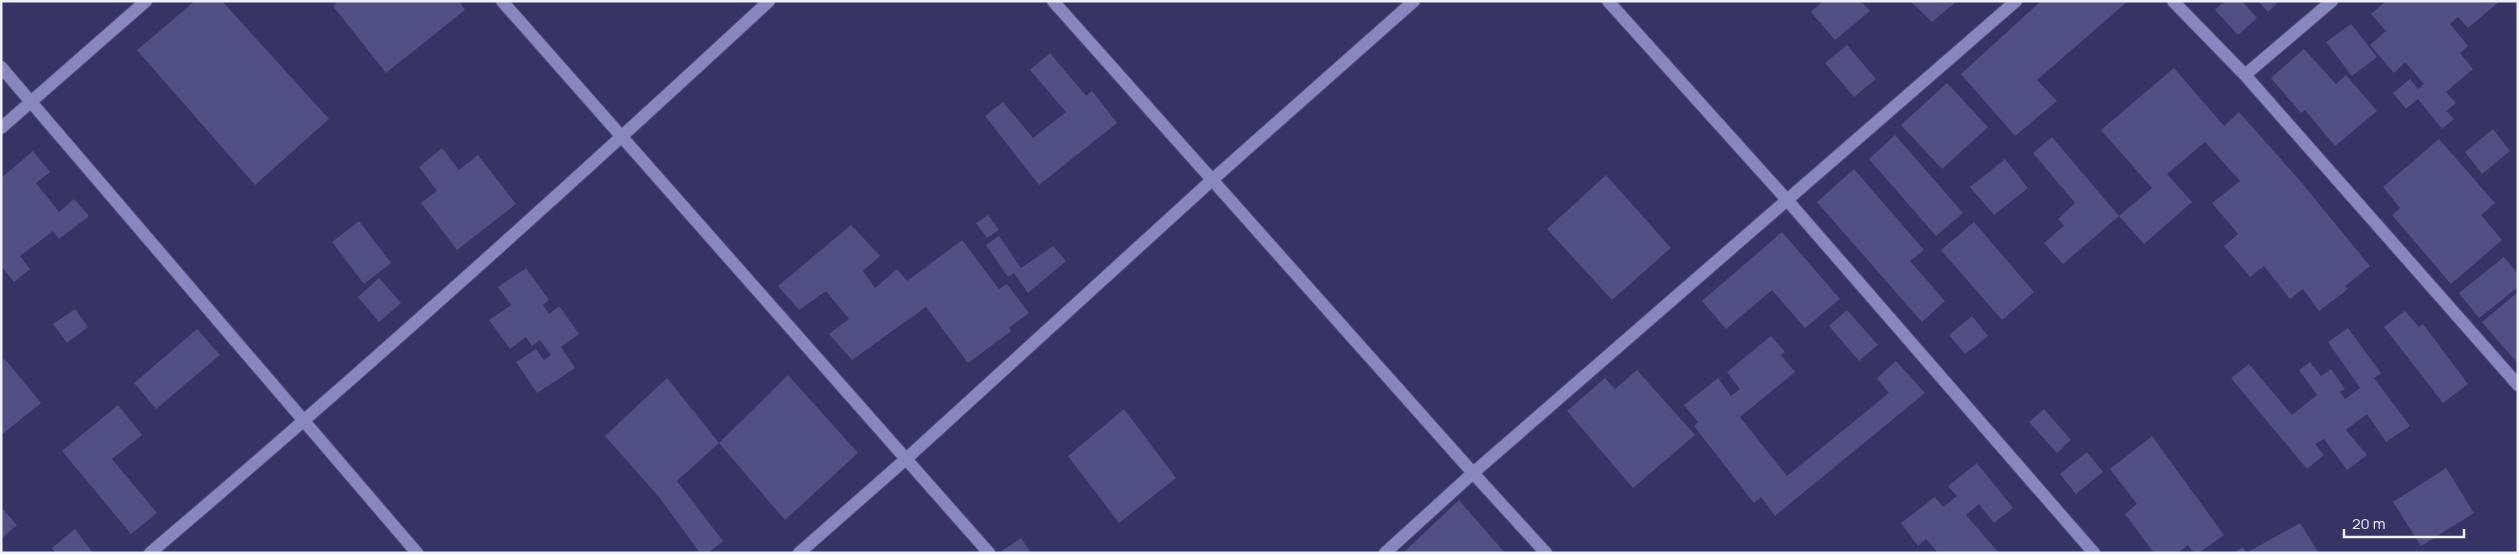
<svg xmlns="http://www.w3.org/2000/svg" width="2519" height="554" font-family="Manrope,sans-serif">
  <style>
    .building { fill: #515085 }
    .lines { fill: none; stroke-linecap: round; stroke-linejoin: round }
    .street-casing { stroke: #504d73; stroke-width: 14 }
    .street { stroke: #8787c0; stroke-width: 12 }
  </style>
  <rect width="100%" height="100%" fill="#363365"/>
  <path class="building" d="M195,1h27l107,118 -74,66 -118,-135z
    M338,1h121l6,9 -79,63 -53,-67z
    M1823,1h38l9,10 -35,29 -24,-28z
    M1910,1h47l-25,21z
    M2041,1h87l-91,79 20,21 -42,35 -54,-62z
    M2224,1h18l15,17 -19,17 -23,-25z
    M2258,1h21l-11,11z
    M2386,1h114l-32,27 -10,-11 -8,7 18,22 -8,7 13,16 -27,23 10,11 -10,8 8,8 -12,10 -24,-30 -12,10 -13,-16 17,-14 8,10 6,-5 -19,-22 -11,11 -24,-28 16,-14 -15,-17z
    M2351,24l26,33 -25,19 -26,-34z
    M1847,45l29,34 -22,18 -29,-34z
    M2304,49l32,35 10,-9 31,36 -42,35 -30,-36 -4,3 -30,-35z
    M1050,53l36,43 6,-5 25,32 -78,62 -54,-69 18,-14 30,36 33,-26 -36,-42z
    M2174,68l50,58 15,-14 62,70 69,84 -25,20 3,3 -29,22 -16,-22 -13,10 -26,-33 -14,11 -26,-31 14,-12 -26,-31 28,-22 -35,-39 -38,32 25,28 -48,42 -25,-28 33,-28 -51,-58z
    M1947,83l41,44 -46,42 -41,-44z
    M2493,129l17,22 -28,23 -17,-22z
    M1895,135l68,78 -27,23 -67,-77z
    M2052,137l67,79 -56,48 -19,-21 20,-17 -6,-7 17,-16 -42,-50z
    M2439,139l56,64 -14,12 21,25 -51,44 -59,-69 8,-7 -17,-21z
    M442,148l17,22 19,-15 38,49 -59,46 -36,-47 16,-12 -18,-24z
    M33,151l17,21 -14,11 23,29 15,-13 15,17 -30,23 -6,-8 -33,25 10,13 -16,13 -13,-16v-88z
    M2005,159l23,29 -34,27 -24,-28z
    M1854,169l70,81 -14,11 35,40 -23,21 -105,-120z
    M1606,175l65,73 -59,52 -65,-71z
    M988,215l11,15 -12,8 -11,-15z
    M359,221l32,42 -27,21 -32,-42z
    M1974,222l60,70 -32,28 -61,-70z
    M851,225l29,31 -17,15 12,17 22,-19 10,12 55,-41 37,49 8,-5 22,29 -19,14v5l-42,31 -42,-56 -74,53 -23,-26 20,-15 -23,-28 -27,19 -21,-24z
    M1782,232l58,67 -35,29 -33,-38 -46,39 -24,-28z
    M999,236l22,32 32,-22 13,15 -38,32 -14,-20 -6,4 -22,-32z
    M2504,257l14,17v13l-39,31 -20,-25z
    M526,268l23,32 -6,5 6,9 10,-8 20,28 -18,13 14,21 -38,25 -21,-31 20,-13 8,11 7,-5 -11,-15 -8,6 -6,-9 -16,12 -21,-29 22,-15 -13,-18z
    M379,278l22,25 -22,19 -21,-25z
    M2518,292v72l-36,-42z
    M75,309l13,18 -21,16 -14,-19z
    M1847,310l31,35 -19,16 -30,-35z
    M2405,311l14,16 4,-3 45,60 -25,19 -59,-76z
    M1972,316l16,20 -23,18 -16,-19z
    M2348,328l33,45 -7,5 36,48 -24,16 -19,-28 -21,16 21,25 -20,15 -23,-31 -9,5 9,11 -17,14 -76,-91 18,-14 43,51 25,-20 -18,-25 11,-8 11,14 10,-7 14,20 -5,3 5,7 15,-11 -32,-46z
    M197,329l23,26 -64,54 -22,-26z
    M1771,336l14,16 -4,3 14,17 -55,45 47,59 102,-83 -12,-15 19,-17 29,32 -150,123 -14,-19 -7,6 -60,-77 4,-4 -14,-17 34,-27 13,18 9,-7 -13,-17z
    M5,359l36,44 -40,32v-73z
    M1637,370l58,65 -62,53 -66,-77 38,-33 10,11z
    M788,375l70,78 -73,67 -66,-77z
    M667,378l52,65 -42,38 46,60 -15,12h-8l-41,-56 -54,-61z
    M118,405l24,30 -30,24 45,54 -26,21 -69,-83z
    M1124,409l52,69 -57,45 -51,-67z
    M2044,409l27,31 -14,13 -28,-31z
    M2152,436l72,99 -25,18h-5l-6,-8 -10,8h-24l-29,-39 12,-10 -27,-35z
    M2087,452l16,20 -27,22 -16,-20z
    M1977,463l36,45 -19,15 -15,-19 -13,11 33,38h-61l-12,-14 -8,7 -17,-23 34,-26 8,10 14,-11 -9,-10z
    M2446,468l28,45 -53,33 -28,-44z
    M1459,500l46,53h-102z
    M1,507l16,18 -16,14z
    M2300,523l18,29 -2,1h-82l9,-6 3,6z
    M75,529l18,24h-38l-3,-5z
    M1021,538l10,15h-32z"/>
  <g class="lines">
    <g class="street-casing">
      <path id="street" d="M502,1l487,552
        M1053,1l420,472 73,80
        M1608,1l180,200 306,352
        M2173,1l72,74 273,310
        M1,67l416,486
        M2245,75l87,-74
        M1,128l145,-127
        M150,553c211,-179 416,-364 619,-552
        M799,553l107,-94 306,-279 202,-179
        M1385,553l88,-80 543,-472"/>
    </g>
    <use href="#street" class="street"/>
  </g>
  <rect width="2519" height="554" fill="none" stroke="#f0f0fd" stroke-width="5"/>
  <path d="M2344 529v8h120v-8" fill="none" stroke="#f0f0fd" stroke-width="2.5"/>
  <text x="2352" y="529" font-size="15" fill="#f0f0fd" stroke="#363365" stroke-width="4" paint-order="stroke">20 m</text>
</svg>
